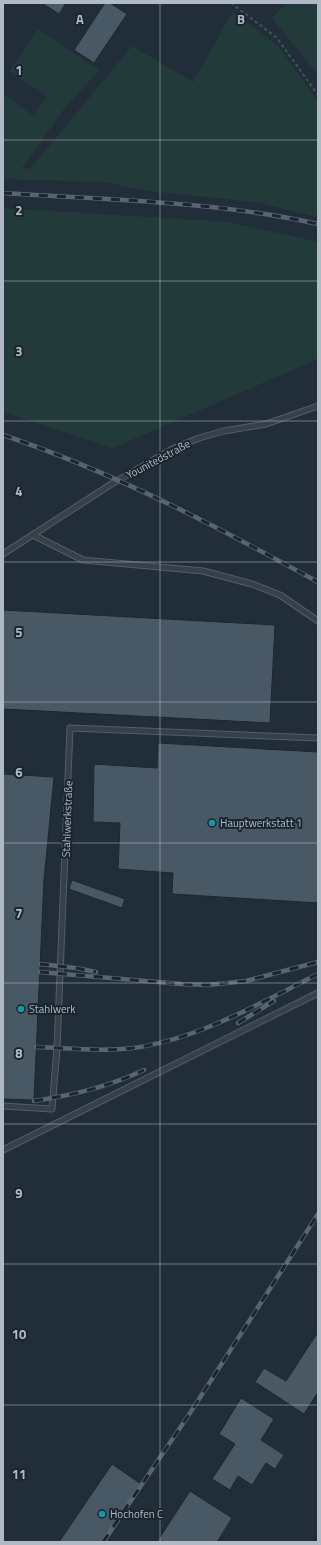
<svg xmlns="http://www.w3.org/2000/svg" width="321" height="1545" font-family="'Titillium Web',sans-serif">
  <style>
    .green { fill: #233a3a }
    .building { fill: #495865; stroke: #1c2730 }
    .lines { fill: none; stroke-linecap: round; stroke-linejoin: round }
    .lane-casing { stroke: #525d67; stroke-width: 7 }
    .path { stroke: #415657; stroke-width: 2; stroke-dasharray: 3 3; stroke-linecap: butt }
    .lane { stroke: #354049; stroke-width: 5 }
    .rail-casing { stroke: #576471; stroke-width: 4.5 }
    .rail { stroke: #1a252e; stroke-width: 3; stroke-dasharray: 9; stroke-linecap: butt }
    .grid { fill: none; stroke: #afbac6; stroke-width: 1; stroke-opacity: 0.55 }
    .culture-dot { fill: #0f9aa8; stroke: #1a252e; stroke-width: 1.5 }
    .labels { text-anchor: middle; stroke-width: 4; stroke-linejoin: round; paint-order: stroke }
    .street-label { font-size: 11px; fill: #afbac6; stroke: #1a252e }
    .poi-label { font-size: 11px; fill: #afbac6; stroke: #1a252e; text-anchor: start }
    .grid-label { font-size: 13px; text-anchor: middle; font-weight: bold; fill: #afbac6; stroke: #1a252e; stroke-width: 4; stroke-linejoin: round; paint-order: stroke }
  </style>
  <rect width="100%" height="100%" fill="#212e39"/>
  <path class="green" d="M286,3h32v72l-46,-57z
    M233,11l46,36 39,54v116l-64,-15 -105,-11 -46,-9 -100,-3v-85l30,21 14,-18 -37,-26 28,-42 61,41 -35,39 -42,59 8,1 102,-123 61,36z
    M3,208l225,14 90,20v117l-205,89 -110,-36z"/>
  <path class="building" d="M42,3h24l-7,11z
    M105,3h5l17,11 -33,49 -20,-13z
    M3,610l272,15 -5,98 -267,-14z
    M158,743l160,9v151l-146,-9 1,-21 -55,-4 2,-46 -27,-1 1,-58 63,4z
    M3,774l51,3 -10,103 -10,220 -31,-1z
    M72,880l53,19 -3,9 -53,-19z
    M318,1332v60l-14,22 -49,-32 9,-14 22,13z
    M241,1398l33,21 -13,21 23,15 -9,14 -9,-6 -14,22 -14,-9 -8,14 -18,-11 23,-35 -16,-10z
    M112,1464l32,22 -37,56h-48z
    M190,1491l42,27 -15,24h-60z"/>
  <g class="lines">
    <g class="lane-casing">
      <path id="lane" d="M33,535l50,25 120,11 49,13 28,11 38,26
        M3,554l107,-69 62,-36 27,-11 25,-7 42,-7 52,-18
        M3,1106l49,3 5,-61 13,-320 248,10
        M3,1150l315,-157"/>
    </g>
    <path class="path" d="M231,3l46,35 41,57"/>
    <use href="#lane" class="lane"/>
    <g class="rail-casing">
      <path id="rail" d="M3,193c105,7 212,8 315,31
        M3,435c110,37 213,91 315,147
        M40,964l36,4 20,4
        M40,972l141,12 27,1 38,-4 72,-19
        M238,1023l36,-22
        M36,1047c33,1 65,5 97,1 66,-9 127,-45 185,-74
        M34,1101c39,-6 74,-14 110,-31
        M103,1542l87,-129 128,-199"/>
    </g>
    <use href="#rail" class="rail"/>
  </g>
  <path class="grid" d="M160,3v1539M3,140h315M3,281h315M3,421h315M3,562h315M3,702h315M3,843h315M3,983h315M3,1124h315M3,1264h315M3,1405h315"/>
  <g class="culture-dot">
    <circle cx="212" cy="823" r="4"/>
    <circle cx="21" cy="1009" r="4"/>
    <circle cx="102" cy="1514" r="4"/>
  </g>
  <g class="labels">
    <g class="street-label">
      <text transform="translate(158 459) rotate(-28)" y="4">Younitedstraße</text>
      <text transform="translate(67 819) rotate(-88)" y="4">Stahlwerkstraße</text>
    </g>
    <g class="poi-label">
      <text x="220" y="827">Hauptwerkstatt 1</text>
      <text x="29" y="1013">Stahlwerk</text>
      <text x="110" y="1518">Hochofen C</text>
    </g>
  </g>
  <g class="grid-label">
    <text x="80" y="24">A</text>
    <text x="241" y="24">B</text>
    <text x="19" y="75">1</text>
    <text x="19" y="215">2</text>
    <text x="19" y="356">3</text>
    <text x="19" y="496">4</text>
    <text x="19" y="637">5</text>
    <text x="19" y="777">6</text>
    <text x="19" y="918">7</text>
    <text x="19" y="1058">8</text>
    <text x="19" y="1198">9</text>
    <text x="19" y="1339">10</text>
    <text x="19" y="1479">11</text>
  </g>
  <rect width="321" height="1545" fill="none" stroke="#afbac6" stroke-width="8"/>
</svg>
